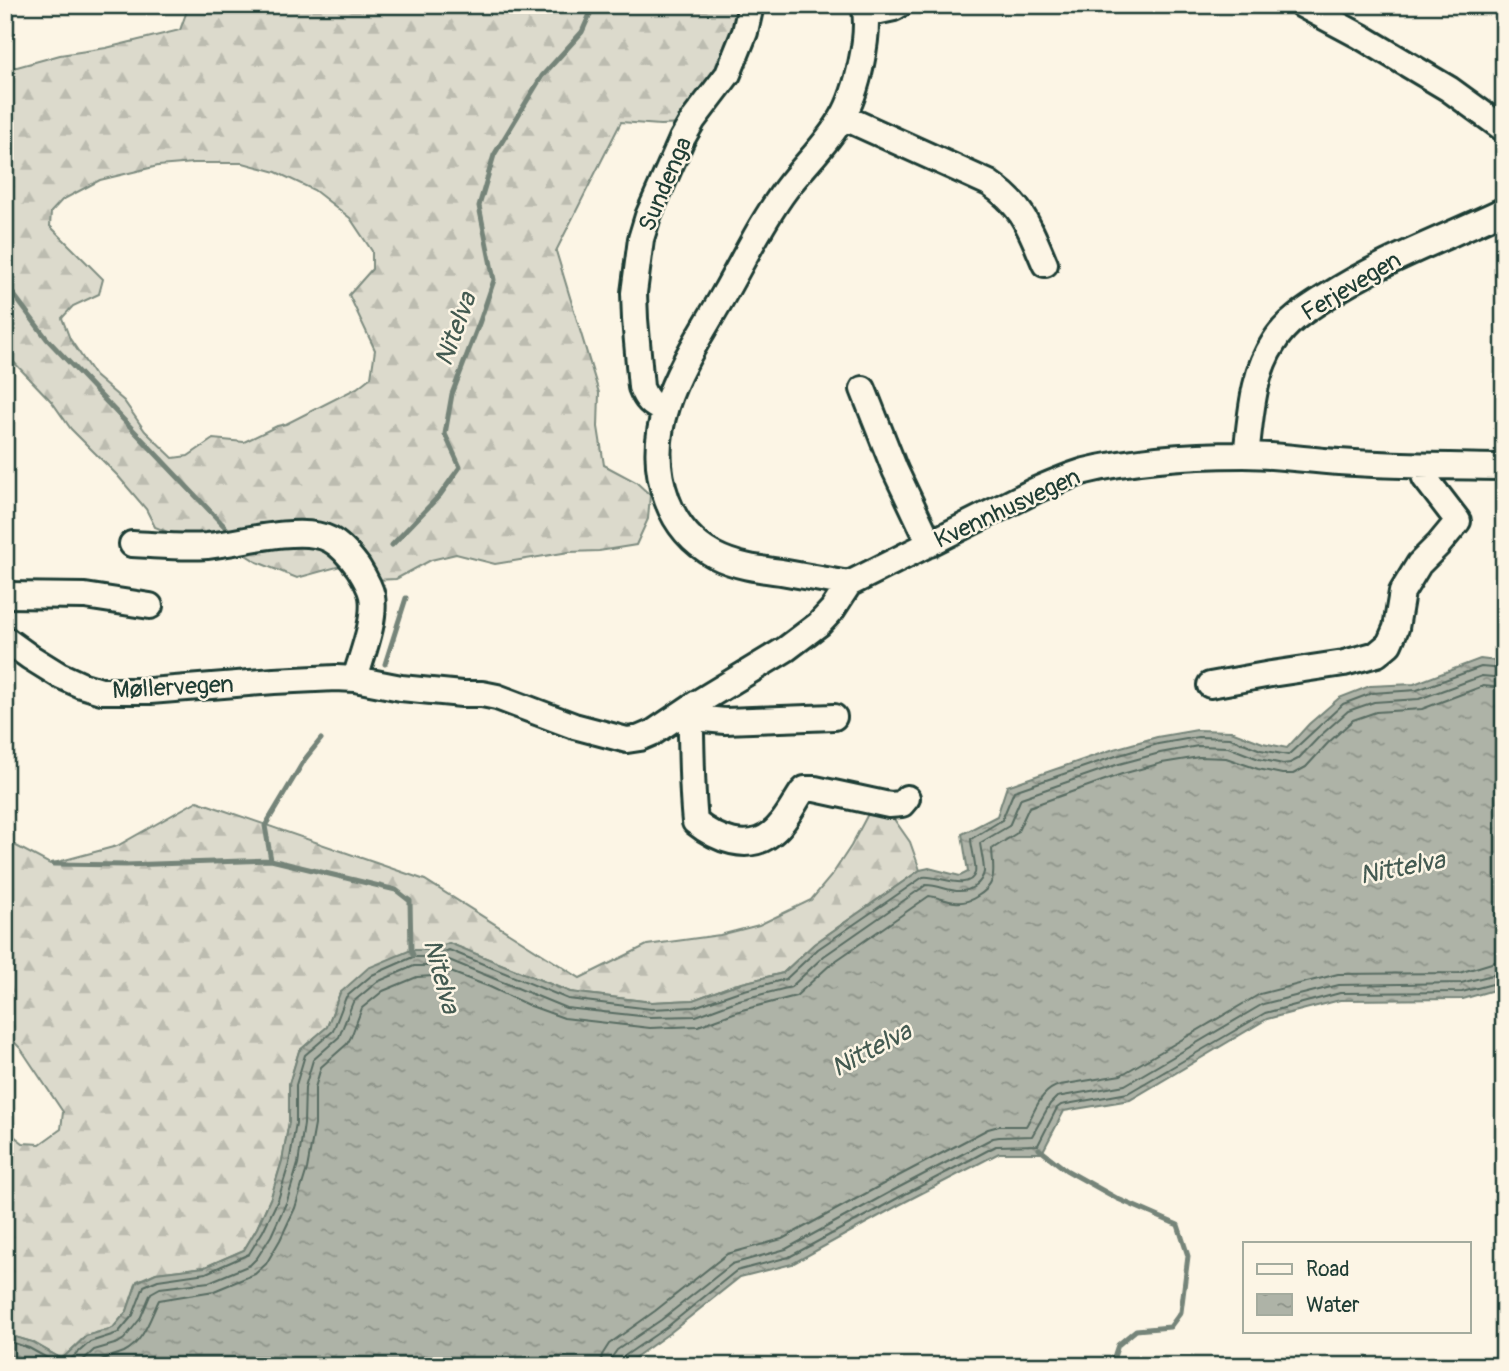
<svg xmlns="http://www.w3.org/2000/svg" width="1509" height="1371" font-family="Pangolin,sans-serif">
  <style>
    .forest { fill: url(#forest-firs); stroke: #7e8c80; stroke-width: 2; fill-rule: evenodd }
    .water { fill: url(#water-ripples); stroke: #758479; stroke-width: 2 }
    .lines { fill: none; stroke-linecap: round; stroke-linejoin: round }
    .shore { stroke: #586c62; stroke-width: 2 }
    .stream { stroke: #758479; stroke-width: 5 }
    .minor-casing { stroke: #1f3d34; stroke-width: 30 }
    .minor { stroke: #fcf5e5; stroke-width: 24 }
    .labels { text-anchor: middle; stroke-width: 5; stroke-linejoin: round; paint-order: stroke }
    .street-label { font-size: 24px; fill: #1f3d34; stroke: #fcf5e5 }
    .water-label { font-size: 26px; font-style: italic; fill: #435a51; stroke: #fcf5e5 }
  </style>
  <defs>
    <pattern id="forest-firs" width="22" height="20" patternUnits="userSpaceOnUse" patternTransform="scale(1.75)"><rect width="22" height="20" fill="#dcdacc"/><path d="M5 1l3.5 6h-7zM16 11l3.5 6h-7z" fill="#bcbcb0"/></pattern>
    <pattern id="water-ripples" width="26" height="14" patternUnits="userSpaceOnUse" patternTransform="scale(1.75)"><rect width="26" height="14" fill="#aeb3a7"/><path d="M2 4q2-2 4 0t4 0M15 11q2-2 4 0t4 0" fill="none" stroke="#8d9389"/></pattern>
  </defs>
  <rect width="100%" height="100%" fill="#fcf5e5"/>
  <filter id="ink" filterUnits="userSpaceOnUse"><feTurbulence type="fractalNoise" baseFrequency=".0143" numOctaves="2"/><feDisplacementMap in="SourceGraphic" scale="14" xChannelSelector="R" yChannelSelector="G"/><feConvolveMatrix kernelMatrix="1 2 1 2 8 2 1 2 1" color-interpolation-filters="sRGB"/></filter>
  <g filter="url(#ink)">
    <path class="forest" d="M187,5h568l-66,119 -29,1 -39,-3 -65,129 43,142 -1,34 6,38 32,17 14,13 -2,24 -12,26 -37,6 -30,1 -74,12 -39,-10 -25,6 -35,19 -21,1 -20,-18 -58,16 -40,-16 -30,-19 -35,-1 -37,-15 -9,-18 -28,-33 -47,-47 -19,-27 -47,-49v-286h12l43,-12 46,-7 74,-18 8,-22zM194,163h49l33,9 38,18 36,28 22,33v18l-23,26 26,55 -4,27 -14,11 -71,36 -9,2 -33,16 -31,-3 -25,17 -15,2 -28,-27 -21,-30 -29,-25 -25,-37 -8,-21 11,-12 26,-12 4,-15 -53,-53 1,-14 11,-12 38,-20 58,-14z
      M197,801l228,79 155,98 67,-33 73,-10 39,-10 52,-25 21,-25 19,-29 18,-34h20l21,30 10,28 -106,74 -31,29 -49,12 -41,15 -41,2 -82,-10 -121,-49 -20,7h-18l-71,43 -13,34 -28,24 -10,33v38l-7,39 -11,36 -14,31 -13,22 -39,17 -49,6 -19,8 -10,30 -14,17 -27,8 -24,23 -30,-17 -27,-8v-205l18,14 17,1 21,-15 2,-17 -42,-63 -16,-17v-192l45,24 67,-18z"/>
    <path class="water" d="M1480,659l24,3v325l-41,12 -123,1 -73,19 -137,81 -66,11 -22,42h-43l-100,52 -107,59 -52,13 -69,55 -48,34h-618v-32l27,8 30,17 24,-23 27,-8 14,-17 10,-29 19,-9 49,-6 39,-17 13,-22 14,-31 11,-36 7,-39v-38l10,-33 28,-24 13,-34 28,-25 43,-18h18l20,-7 121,49 82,10 41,-2 41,-15 49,-12 31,-29 106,-74 9,-2 31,8 8,-4 -6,-38 35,-18 10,-30 107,-37 43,-12 40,-7 34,1 32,12 24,5 22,-24 30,-26 31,-12 44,-2z"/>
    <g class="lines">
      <path class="shore" d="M5,1340l24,8 29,16 6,1 26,-23 28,-9 15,-18 11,-29 14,-6 48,-7 43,-19 14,-23 15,-31 11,-36 7,-41v-38l9,-30 28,-24 13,-34 26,-22 41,-18h17l19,-7 119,49 83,10 43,-2 43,-15 49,-13 32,-30 105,-72c13,-3 46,16 52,-4 2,-8 -4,-25 -4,-34l31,-19 12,-29 102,-35 42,-12 40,-7 32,1 31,12 27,5 55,-51 29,-11 45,-3 64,-23 23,2
        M77,1366l17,-16 24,-7 6,-4 16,-20 11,-26 9,-5 49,-6 41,-17 7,-7 14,-22 16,-35 11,-37 6,-40 1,-37 8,-27 26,-23 14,-35 24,-20 37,-16h17l18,-6 117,48 84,9 46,-1 43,-16 52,-13 33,-31 102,-71c18,0 32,13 49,1 5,-4 8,-8 9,-14 0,-10 -3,-20 -4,-29l29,-17 12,-28 98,-34 41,-11 38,-7 30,1 31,12 24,5 7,-1 8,-4 22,-23 28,-25 26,-9 45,-3 63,-23 22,2
        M93,1366c9,-9 19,-9 31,-14 20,-10 26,-34 35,-52l55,-9 41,-17 11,-10 14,-24 15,-32 12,-39 8,-44v-37l6,-21 26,-23 4,-7 11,-29 21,-17 34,-14 16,-1 15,-5 42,16 38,18 36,13 86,10 48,-2 44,-16 54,-14 35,-32 98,-68c9,1 17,5 26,6 8,1 15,-1 21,-5 23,-13 17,-26 16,-48l25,-16 12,-26 93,-33 40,-11 37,-6 27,1 32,11 24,5h11l13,-7 22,-24 25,-23 23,-8 46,-3 61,-23 21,2
        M600,1366l2,-11 7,-11 46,-33 72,-57 55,-15 105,-57 101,-53 11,-3h27c10,-16 14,-36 34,-41l61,-10 139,-81 78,-20 121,-1 36,-11h9
        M611,1366l1,-9 5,-7 44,-30 71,-56 54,-15 106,-58 101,-53 6,-1 33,-1 18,-32 7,-7 68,-12 138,-81 76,-19 122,-2 43,-11
        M620,1366v-5l3,-4 44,-30 69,-56 53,-14 107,-58 100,-53 42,-1 19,-37 4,-3 67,-12 137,-80 75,-20 122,-1 42,-11"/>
      <path class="stream" d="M5,283l42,56 181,191
        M392,545l48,-50 20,-28 -15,-33 7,-40 28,-73 14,-41 -15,-74 15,-51 48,-79 40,-44 12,-27
        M385,664l21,-66
        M321,739l-16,20 -40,67 6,34 125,30 14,11 1,49 2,5
        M53,864l73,1 145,-5
        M1039,1149l27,21 52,29 60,26 10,31 -7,56 -11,15 -34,3 -18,15 -7,21"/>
      <g class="minor-casing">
        <path id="minor" d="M1302,5l58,31 89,53 55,40
          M866,14l28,-6 5,-3
          M843,117l146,66c35,24 40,44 56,81
          M863,389l32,81 35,74
          M664,410c-13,-5 -18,-10 -23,-23l-6,-68 -1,-26 7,-54 7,-23 34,-77 11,-19 35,-46 17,-42 6,-27
          M1246,455c5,-37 6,-81 28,-113 12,-20 33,-33 52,-45 57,-37 117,-58 178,-87
          M132,544c25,1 50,4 75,2 28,-3 57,-11 84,-12 35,-2 47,6 67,33 5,8 12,19 14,29 4,25 -10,58 -17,83
          M849,584c-23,-4 -46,-8 -68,-12 -23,-3 -46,-6 -67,-17 -22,-12 -38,-31 -47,-55 -29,-77 21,-142 57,-206 20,-35 38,-73 62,-105 18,-24 41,-45 56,-71 15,-25 29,-84 22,-113
          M5,595l80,1 65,10
          M5,639l25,18 29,18 22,10 20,6h49l124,-10 62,-3 19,1 46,9 61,6h20l15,3 77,29 53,14 13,-2 14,-6 43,-29 89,-54 33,-25 13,-14 17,-26 187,-94c16,-7 32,-14 49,-19 49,-12 109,-16 159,-16 31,0 63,5 95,7 55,4 110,4 165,5
          M1210,685l61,-11 73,-11 33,-9 12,-10 7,-16 6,-36 17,-28 20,-20 19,-23 -33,-43 -4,-12
          M690,708c2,38 1,76 5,114 21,17 53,31 77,11 13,-10 21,-28 30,-41l3,-3h10l74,16 13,-1 5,-6
          M690,708l14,11 21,2 109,-4"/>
      </g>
      <use href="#minor" class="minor"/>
    </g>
  </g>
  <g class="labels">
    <g class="street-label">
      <text transform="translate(665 184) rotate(-67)" y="8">Sundenga</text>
      <text transform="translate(1351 286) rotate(-31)" y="8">Ferjevegen</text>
      <text transform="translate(1007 508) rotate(-25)" y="8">Kvennhusvegen</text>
      <text transform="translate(173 687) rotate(-3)" y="8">Møllervegen</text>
    </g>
    <g class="water-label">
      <text transform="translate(455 329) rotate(-70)" y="9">Nitelva</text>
      <text transform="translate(1402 867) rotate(-11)" y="9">Nittelva</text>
      <text transform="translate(442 976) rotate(75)" y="9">Nitelva</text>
      <text transform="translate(871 1049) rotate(-28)" y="9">Nittelva</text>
    </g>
  </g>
  <rect width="1509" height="1371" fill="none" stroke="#fcf5e5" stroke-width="28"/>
  <rect x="14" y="14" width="1481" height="1343" fill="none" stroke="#1f3d34" stroke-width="2.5" filter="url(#ink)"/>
  <rect x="1243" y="1242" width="228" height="91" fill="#fcf5e5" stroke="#a4ab9e" stroke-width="2"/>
  <rect x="1257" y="1264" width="35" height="10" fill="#fcf5e5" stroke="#a4ab9e" stroke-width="2"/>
  <text x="1306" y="1276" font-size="21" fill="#1f3d34">Road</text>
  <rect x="1257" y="1294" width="35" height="21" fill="url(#water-ripples)" stroke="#a4ab9e" stroke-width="2"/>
  <text x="1306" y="1312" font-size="21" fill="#1f3d34">Water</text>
</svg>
